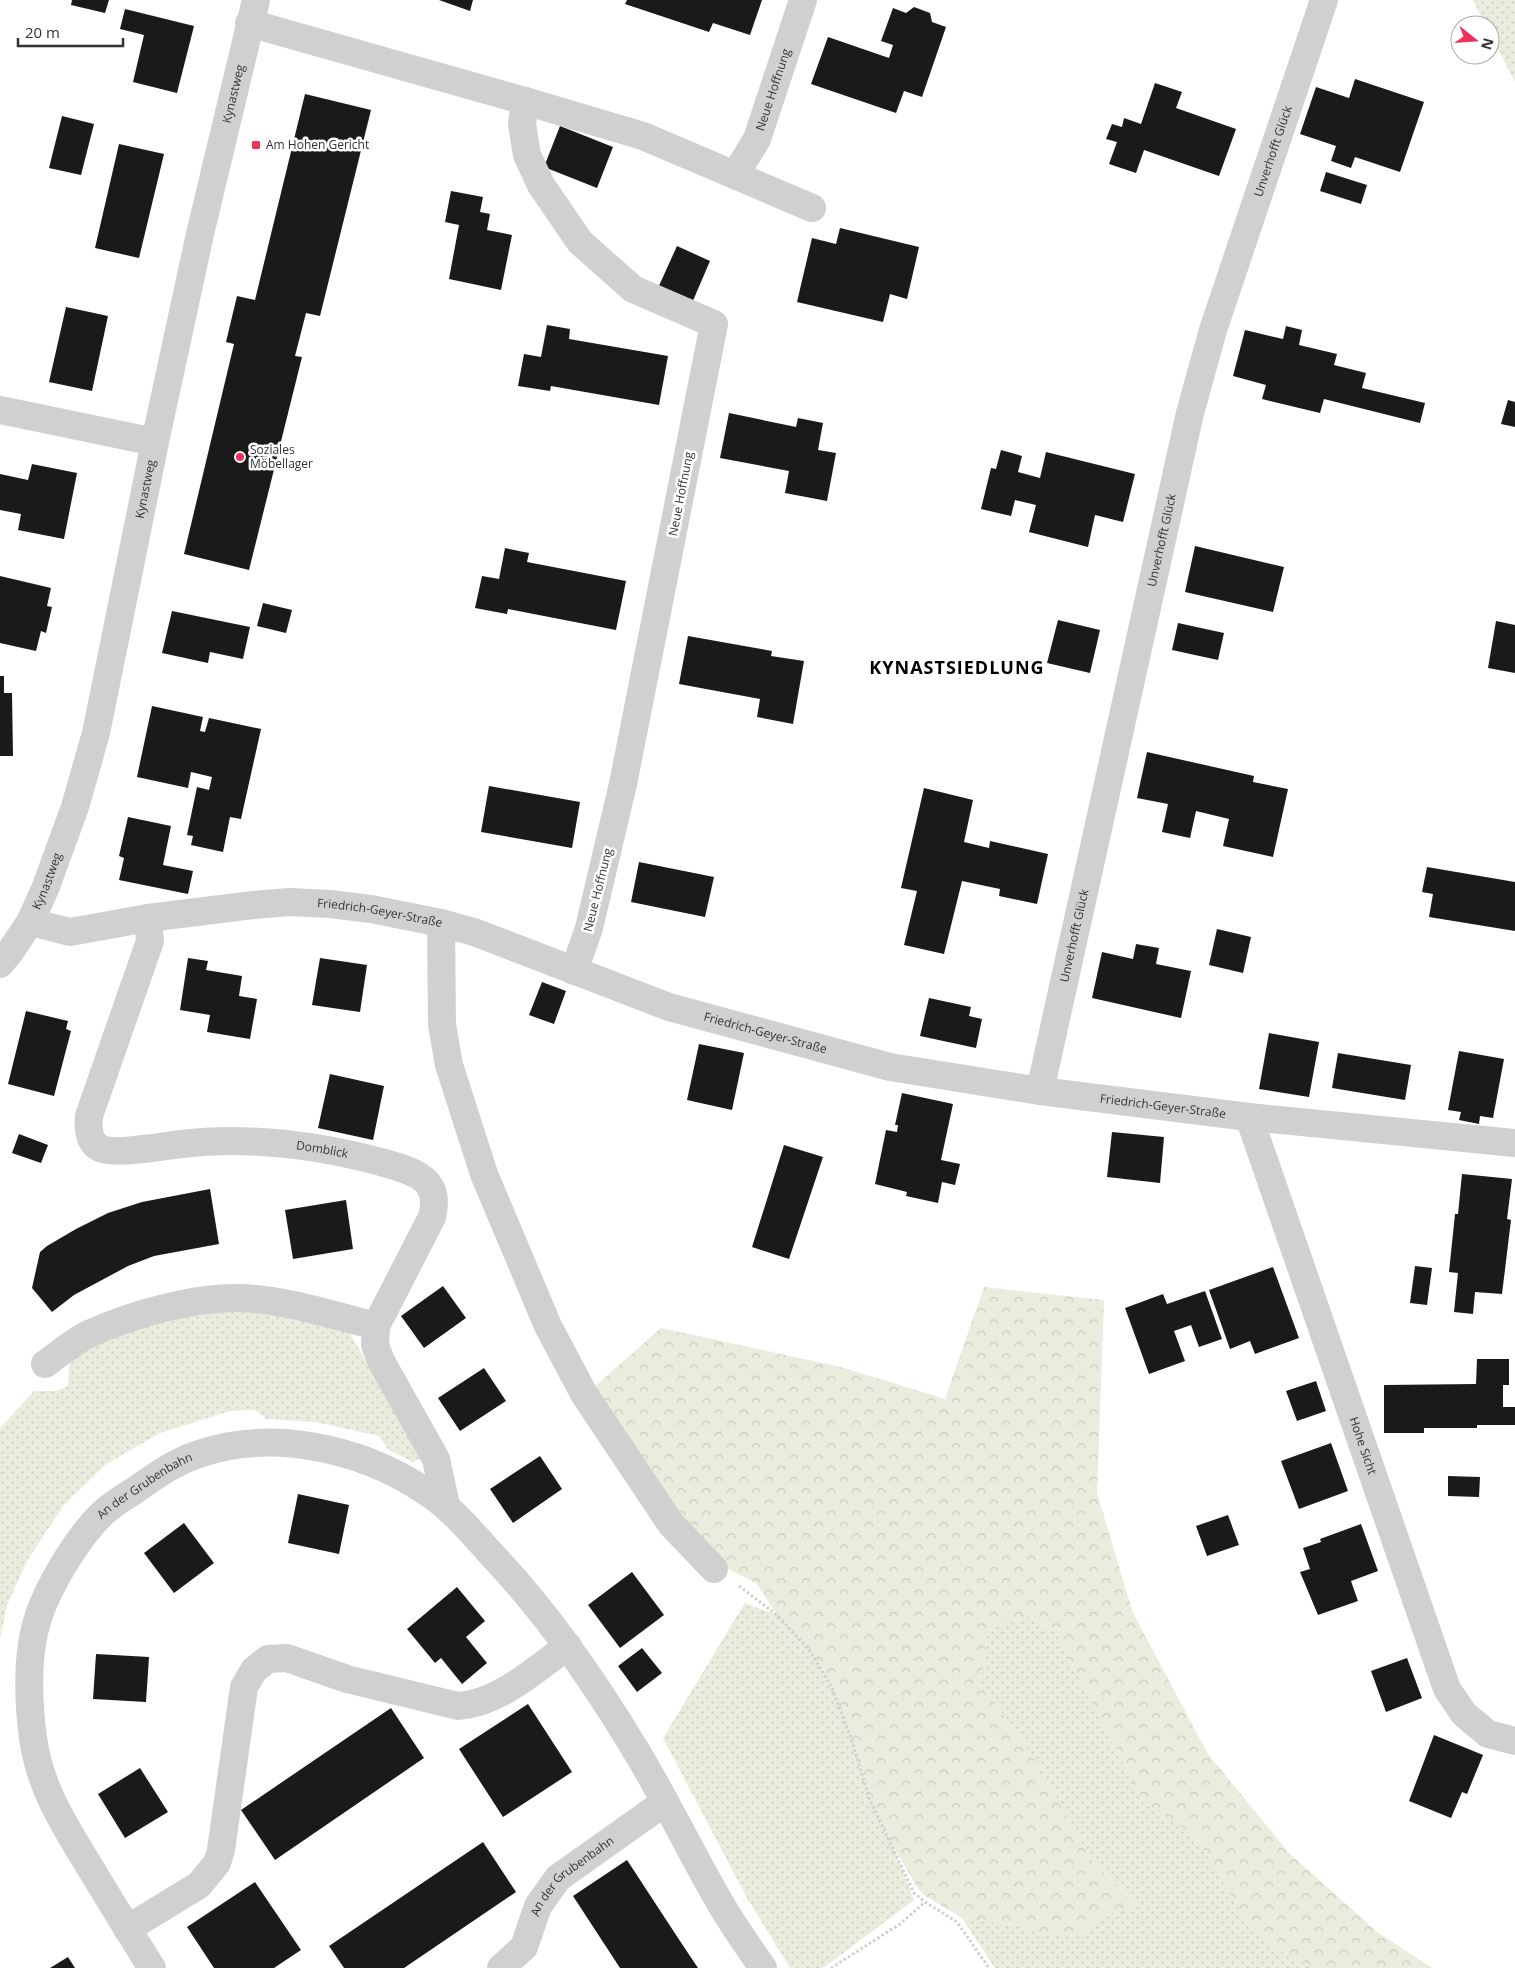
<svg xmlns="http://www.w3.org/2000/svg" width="1515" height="1968" font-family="'Open Sans',sans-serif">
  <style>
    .grass { fill: url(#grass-dots) }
    .forest { fill: url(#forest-crowns) }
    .building { fill: #1a1a1a }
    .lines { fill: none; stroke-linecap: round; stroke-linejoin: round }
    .path { stroke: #d0d0d0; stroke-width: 3; stroke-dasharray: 2.5 2.5; stroke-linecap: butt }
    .minor { stroke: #d0d0d0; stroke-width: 28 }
    .poi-dot { fill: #ef3057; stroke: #fff; stroke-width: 2 }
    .labels { text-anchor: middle; stroke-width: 5; stroke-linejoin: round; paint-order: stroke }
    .street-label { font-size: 12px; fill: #333; stroke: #fff }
    .poi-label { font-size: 12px; fill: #333; stroke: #fff; text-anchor: start }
    .district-label { font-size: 18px; font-weight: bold; letter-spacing: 1px; fill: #000; stroke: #fff }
  </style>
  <defs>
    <pattern id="grass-dots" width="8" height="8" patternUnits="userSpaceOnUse" patternTransform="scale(1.25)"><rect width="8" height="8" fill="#e8edde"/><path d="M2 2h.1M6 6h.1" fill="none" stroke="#c7ccbf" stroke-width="1.8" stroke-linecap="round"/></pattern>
    <pattern id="forest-crowns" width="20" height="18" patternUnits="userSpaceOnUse" patternTransform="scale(1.25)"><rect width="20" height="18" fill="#e8edde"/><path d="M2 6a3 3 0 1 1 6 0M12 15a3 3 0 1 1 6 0" fill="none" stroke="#c7ccbf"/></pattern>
  </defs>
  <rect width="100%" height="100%" fill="#fff"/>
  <path class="grass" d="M1473,0h42v82l-25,-48v-9h-5z
    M238,1310l51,7 59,13 74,128 -9,4 -24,-12 -10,-14 -64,-14 -49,-3 -11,-9 -25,1 -70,22 -55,32 -42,41 -36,55 -20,44 -7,34v-211l34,-37h22l12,-5 1,-21 18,-20 63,-22 49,-12z
    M745,1603l32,12 33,36 22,37 20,53 17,57 23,46 22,56 -91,68h-33l-43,-70 -84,-160z
    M1028,1617l28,16 88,170 52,33 57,96 66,36h-324l-33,-50 51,7 33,11 36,-2 25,-20 30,-8 -45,-45 -31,-56 -34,-57 -46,-65 7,-54z"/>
  <path class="forest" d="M984,1287l120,13 -7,193 36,120 75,141 81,99 87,78 56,37h-113l-25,-8 -41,-28 -57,-96 -52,-33 -88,-170 -28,-16 -40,12 -7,54 46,65 34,57 31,56 46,46 -31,7 -25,20 -36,2 -33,-11 -51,-7 -35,-21 -9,-8 -26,-45 -23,-46 -17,-57 -20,-53 -22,-37 -33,-36 -20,-31 -38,-20 -41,-47 -86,-128 69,-61 180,39 104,32z"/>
  <path class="building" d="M72,0h37l-4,13 -34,-8z
    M439,0h34l-3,11z
    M627,0h135l-12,35 -37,-12 -4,9 -84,-28z
    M914,7l16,6 2,9 14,5 -24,70 -18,-6 -8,22 -85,-29 17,-47 61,21 4,-13 -12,-4 12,-33 13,5z
    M125,9l69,17 -17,67 -44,-11 11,-47 -24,-6z
    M1355,79l69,23 -24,70 -45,-15 -4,11 -20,-7 5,-15 -36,-12 16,-47 33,11z
    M1155,83l27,9 -6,16 60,21 -17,47 -75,-26 -8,23 -27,-9 8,-22 -11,-3 6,-15 10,3 2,-9 17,6z
    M305,94l66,16 -51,206 -14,-3 -11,43 7,1 -53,213 -65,-16 50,-210 -8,-2 11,-46 18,4z
    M62,116l32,8 -13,51 -32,-7z
    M560,126l53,21 -16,41 -53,-21z
    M119,144l45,10 -25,104 -44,-10z
    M1326,172l41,13 -6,19 -41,-13z
    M451,191l32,6 -3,15 10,2 -3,16 25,5 -11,55 -52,-11 10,-54 -14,-3z
    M840,228l79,19 -12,52 -17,-5 -7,28 -86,-20 15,-64 24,6z
    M677,246l33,15 -18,42 -34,-15z
    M66,307l42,9 -16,75 -43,-9z
    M547,325l23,4 -1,10 99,17 -9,49 -108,-19 -1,5 -32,-5 6,-32 17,3z
    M1286,326l16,4 -3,15 38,9 -3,11 32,8 -4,15 63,15 -5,20 -96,-24 -4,14 -58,-14 4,-14 -33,-9 12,-46 38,9z
    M1508,400l7,2v25l-14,-3z
    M729,413l67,14 2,-9 25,5 -5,27 18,3 -9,48 -42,-8 4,-22 -69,-13z
    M1001,450l21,6 -4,16 22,6 6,-26 89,22 -12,48 -28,-7 -7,32 -59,-15 7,-27 -21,-5 -4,16 -30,-7 10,-41 5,1z
    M32,464l45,9 -13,66 -46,-9 3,-16 -21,-4v-36l28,6z
    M1195,546l89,21 -11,45 -88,-20z
    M505,548l24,5 -2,9 99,19 -10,49 -108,-21 -1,5 -32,-6 7,-32 17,3z
    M0,576l51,12 -4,18 5,1 -6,26 -5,-2 -5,20 -36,-8z
    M263,603l29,7 -6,23 -29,-7z
    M172,611l78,16 -7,32 -33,-7 -2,11 -46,-10z
    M1058,620l42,10 -10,43 -43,-10z
    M1496,621l19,4v48l-27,-5z
    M1178,623l46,10 -6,27 -46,-10z
    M688,636l84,15 -1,5 33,5 -11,63 -36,-7 3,-18 -81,-15z
    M0,676h4v17h8l1,63h-13z
    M152,706l51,11 -3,14 5,1 4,-14 52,11 -20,90 -11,-2 -7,35 -32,-7 2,-9 -6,-1 10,-48 12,3 3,-13 -21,-5 -3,16 -51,-11z
    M1147,752l107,24 -1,6 35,7 -15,68 -50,-11 6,-27 -33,-8 -6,27 -28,-6 6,-28 -31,-6z
    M489,786l91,16 -8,46 -91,-16z
    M924,788l49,12 -9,42 25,6 1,-7 58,13 -11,50 -38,-8 1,-7 -38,-8 -18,73 -40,-9 13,-54 -16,-3z
    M128,817l43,9 -8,39 30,6 -5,23 -69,-14 5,-22 -5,-2z
    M639,862l75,15 -9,40 -74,-15z
    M1427,867l88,15v49l-86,-14 4,-23 -11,-2z
    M1217,929l34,8 -8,36 -34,-8z
    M1136,944l23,4 -3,16 35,7 -10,47 -89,-20 10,-46 31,7z
    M188,958l20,3 -2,9 36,6 -3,20 18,3 -7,40 -43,-7 3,-17 -30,-5z
    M320,958l47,7 -7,47 -48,-7z
    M542,982l24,9 -12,33 -25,-9z
    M929,998l42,9 -2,9 13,3 -6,29 -56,-12z
    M26,1011l42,10 -2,8 5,2 -17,65 -46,-12z
    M1269,1033l50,9 -10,55 -50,-8z
    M699,1044l45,9 -12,57 -45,-10z
    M1459,1051l45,8 -11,59 -13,-2 -1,8 -20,-4 2,-8 -13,-2z
    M1338,1053l73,12 -6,35 -73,-12z
    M330,1074l54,12 -11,54 -55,-12z
    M902,1093l51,11 -12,56 19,4 -5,21 -13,-3 -4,21 -32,-7 1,-4 -32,-8 11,-54 11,2 1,-7h-3z
    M1112,1132l52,5 -4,46 -53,-6z
    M19,1134l29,11 -7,18 -29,-10z
    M784,1145l39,12 -34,102 -37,-12z
    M1462,1174l50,5 -5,40 4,1 -9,74 -27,-2 -2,22 -19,-2 4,-39 -9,-1 6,-58h3z
    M210,1189l9,55 -65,12 -26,10 -54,29 -22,17 -20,-24 8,-36 7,-6 29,-17 32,-16 34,-11z
    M346,1200l7,49 -60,10 -8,-49z
    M1415,1266l17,2 -5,37 -17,-2z
    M1273,1267l26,71 -44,16 -5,-13 -20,8 -21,-59z
    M443,1286l23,32 -42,30 -23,-32z
    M1205,1291l17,48 -23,8 -8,-22 -17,6 11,30 -36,13 -24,-66 38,-14 4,10z
    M1477,1359h32v26h-6v22h12v18h-38v3h-53v5h-40v-48l92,-1z
    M484,1368l22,33 -46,30 -22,-33z
    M1316,1381l10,30 -29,10 -11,-30z
    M1331,1443l17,48 -49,18 -18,-48z
    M540,1456l22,33 -49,34 -23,-34z
    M1448,1476l32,1 -1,20 -31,-1z
    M298,1494l51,11 -10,49 -51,-11z
    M1228,1515l11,30 -32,11 -11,-30z
    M184,1523l30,40 -40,30 -30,-40z
    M1361,1524l17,47 -27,10 7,20 -40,14 -18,-43 10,-3 -7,-21 18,-6 -1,-3z
    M632,1572l32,43 -44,33 -32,-43z
    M457,1587l28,34 -19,16 21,26 -25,21 -21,-26 -6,5 -28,-34z
    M642,1648l20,25 -25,19 -19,-26z
    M96,1654l53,3 -3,45 -53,-3z
    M1407,1658l15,40 -36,14 -15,-41z
    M528,1704l44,68 -69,45 -44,-68z
    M391,1708l33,50 -149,102 -34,-50z
    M1434,1735l49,20 -16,39 -5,-2 -11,26 -42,-17z
    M140,1768l28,44 -43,26 -27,-44z
    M483,1842l33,50 -112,76h-60l-15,-22z
    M627,1860l51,78 20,30h-78l-47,-72z
    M255,1882l46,68 -27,18h-60l-27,-41z
    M68,1957l7,11h-25z"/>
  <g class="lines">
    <path class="path" d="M739,1586l38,29 33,36 22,37 20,53 17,57 45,95 11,9 32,20 32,46
      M831,1968l69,-44 25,-22"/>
    <g class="minor">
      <path d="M249,23l276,78 118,35 169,72"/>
      <path d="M525,101l-3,23 5,31 14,30 39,57 53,47 81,35 -91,460 -34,144 -15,43"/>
      <path id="s1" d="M735,175l22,-36 46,-139"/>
      <path d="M0,410l155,32"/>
      <path id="s2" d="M148,918l2,23 -61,175c-1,10 -1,24 9,31 13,9 67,-1 83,-3 67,-8 135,1 200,18 31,9 61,15 51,55l-56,109 -1,19 6,16 55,98 10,46"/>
      <path id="s3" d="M30,922l40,10 78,-14 105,-13 37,-3 40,2 41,5 70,14 33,9 195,75 221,60 150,24 209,26 266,26"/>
      <path d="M441,923l1,102 7,40 35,109 64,152 36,68 87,130 43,45"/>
      <path id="s4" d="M0,964l10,-12 20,-30 15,-33 30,-82 21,-74 59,-291 45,-208 56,-234"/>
      <path id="s5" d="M1040,1091l150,-678 23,-83 111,-330"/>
      <path id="s6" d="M1249,1117l198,572 17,25 24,20 27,7"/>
      <path d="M45,1364c14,-10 29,-23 44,-30 41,-19 104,-37 150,-36 45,1 94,17 137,28"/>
      <path d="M127,1929l72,-44 18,-22 4,-13 23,-163 10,-17 14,-11 19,-1 60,21 111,27c42,-3 76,-36 110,-60"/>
      <path id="s7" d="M152,1968c-21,-33 -41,-66 -61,-99 -26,-43 -51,-80 -58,-131 -5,-39 -7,-85 6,-123 11,-32 40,-80 65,-103 9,-8 20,-15 30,-21 20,-14 39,-28 62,-36 74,-27 165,-7 229,36 27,17 47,42 68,65 55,58 101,125 142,193 30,49 55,102 84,152 13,23 29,45 44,67"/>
      <path id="s8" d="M501,1968l23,-21 14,-41 20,-28 107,-76"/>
    </g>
  </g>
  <g class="poi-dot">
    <rect x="251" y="140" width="10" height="10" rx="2.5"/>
    <circle cx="240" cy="457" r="5"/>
  </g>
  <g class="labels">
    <g class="street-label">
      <text dy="4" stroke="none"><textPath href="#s1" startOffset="94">Neue Hoffnung</textPath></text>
      <text dy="4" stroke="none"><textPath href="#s4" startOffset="906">Kynastweg</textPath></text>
      <text dy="4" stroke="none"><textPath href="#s5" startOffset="969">Unverhofft Glück</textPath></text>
      <text dy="4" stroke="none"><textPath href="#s4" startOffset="501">Kynastweg</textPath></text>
      <text transform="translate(681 494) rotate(-79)" y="4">Neue Hoffnung</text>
      <text dy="4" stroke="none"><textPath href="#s5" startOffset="564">Unverhofft Glück</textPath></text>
      <text dy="4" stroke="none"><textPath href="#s4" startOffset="96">Kynastweg</textPath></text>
      <text transform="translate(598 890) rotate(-76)" y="4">Neue Hoffnung</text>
      <text dy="4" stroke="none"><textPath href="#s3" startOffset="354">Friedrich-Geyer-Straße</textPath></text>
      <text dy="4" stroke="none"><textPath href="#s5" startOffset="159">Unverhofft Glück</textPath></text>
      <text dy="4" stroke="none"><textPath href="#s3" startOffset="759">Friedrich-Geyer-Straße</textPath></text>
      <text dy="4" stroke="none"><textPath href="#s3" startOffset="1164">Friedrich-Geyer-Straße</textPath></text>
      <text dy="4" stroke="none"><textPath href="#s2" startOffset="468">Domblick</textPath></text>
      <text dy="4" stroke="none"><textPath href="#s6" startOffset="348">Hohe Sicht</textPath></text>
      <text dy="4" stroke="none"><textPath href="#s7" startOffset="556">An der Grubenbahn</textPath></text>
      <text dy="4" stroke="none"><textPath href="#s8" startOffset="120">An der Grubenbahn</textPath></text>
    </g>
    <g class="poi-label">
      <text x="266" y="149">Am Hohen Gericht</text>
      <text x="250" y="454">Soziales<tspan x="250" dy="14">Möbellager</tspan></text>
    </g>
    <g class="district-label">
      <text x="957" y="674">KYNASTSIEDLUNG</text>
    </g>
  </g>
  <g transform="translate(1475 40) rotate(107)"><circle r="24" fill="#ffffff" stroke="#adadad"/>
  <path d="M0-4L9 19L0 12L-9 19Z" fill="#ef3057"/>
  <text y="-8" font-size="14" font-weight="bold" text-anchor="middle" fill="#333333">N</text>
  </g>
  <path d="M18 38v8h105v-8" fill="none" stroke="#333333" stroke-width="2.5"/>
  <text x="25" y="38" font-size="15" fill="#333333" stroke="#ffffff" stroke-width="4" paint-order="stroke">20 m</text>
</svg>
